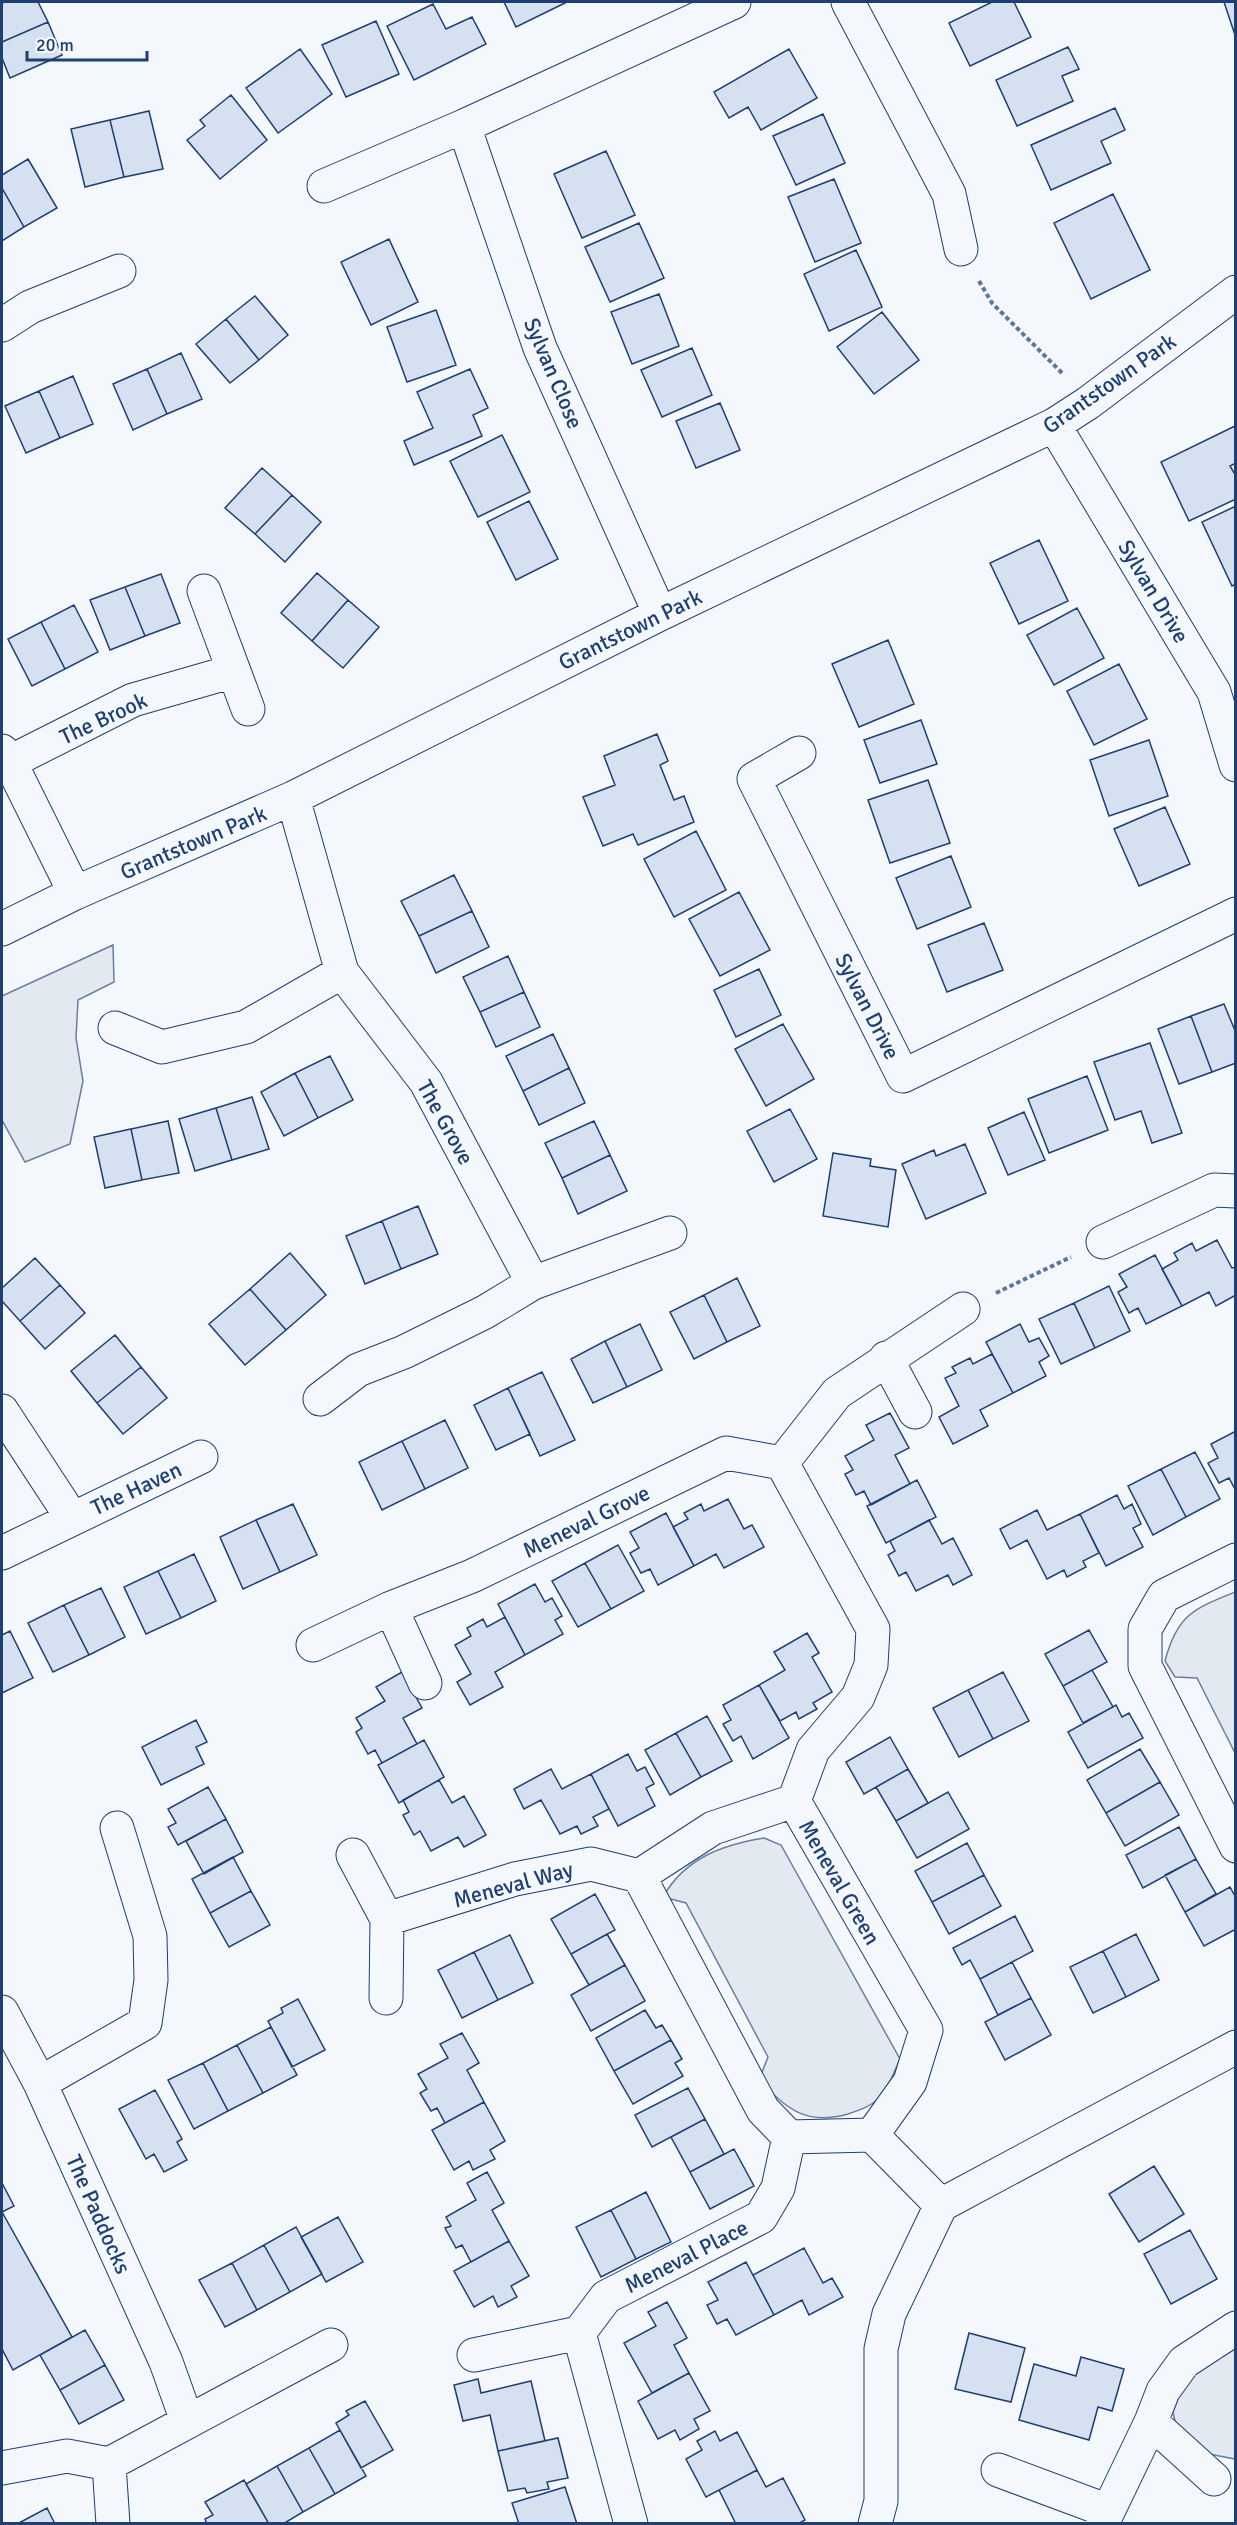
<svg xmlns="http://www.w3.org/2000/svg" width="1237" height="2525" font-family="Signika,sans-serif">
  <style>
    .green { fill: #e3e9f0; stroke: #687fa3; stroke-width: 1.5 }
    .building { fill: #d5e0f0; stroke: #1d3f73; stroke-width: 1.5 }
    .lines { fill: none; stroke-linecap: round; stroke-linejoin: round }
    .minor-casing { stroke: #1d3f73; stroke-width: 35 }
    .path { stroke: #5e769c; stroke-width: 4; stroke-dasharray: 4.5 3; stroke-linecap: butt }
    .minor { stroke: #f4f7fb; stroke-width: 33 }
    .labels { text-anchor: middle; stroke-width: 4.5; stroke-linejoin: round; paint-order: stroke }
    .street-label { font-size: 22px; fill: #1d3f73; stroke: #f4f7fb }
  </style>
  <rect width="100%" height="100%" fill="#f4f7fb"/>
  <path class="green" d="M113,945l1,37 -36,18 -2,38 7,43 -13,63 -45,18 -23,-42v-124z
    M1235,1592v161l-38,-75 -22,-1 -10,-16c12,-46 28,-52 70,-69z
    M764,1838l17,7 119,214c-6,13 -12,31 -23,41 -6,6 -20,11 -29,14 -42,12 -61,-5 -89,-34l9,-23 -82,-154 -23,-6c22,-39 59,-52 101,-59z
    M1235,2349v110l-26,-5 -33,-28 -3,-14 8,-21 11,-17z"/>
  <path class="building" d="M5,2h33l10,20 -46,20v-39z
    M504,2h63l-51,25z
    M992,2h22l17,35 -61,29 -21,-43z
    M1224,2h12v36z
    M433,4l13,25 26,-12 14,27 -72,36 -27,-54z
    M376,21l23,53 -53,23 -24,-52z
    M48,22l14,33 -52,23 -8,-20v-16z
    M1068,47l11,22 -17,7 11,25 -56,25 -21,-46z
    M300,49l32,45 -54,39 -32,-45z
    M789,49l28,49 -56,32 -13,-23 -19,11 -15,-26z
    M231,95l36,45 -47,39 -33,-39 18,-14 -5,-6z
    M1115,108l10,22 -24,11 10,22 -60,27 -20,-45z
    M149,111l14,58 -39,8 -14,-57z
    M823,114l22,49 -49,22 -23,-49z
    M110,120l14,57 -39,10 -14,-58z
    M606,151l29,64 -53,23 -28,-64z
    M28,159l29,49 -33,19 -22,-39v-13z
    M834,179l27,64 -46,19 -27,-65z
    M2,188l22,39 -22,14z
    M1113,194l37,76 -59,29 -37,-76z
    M639,223l25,55 -54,24 -25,-55z
    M389,239l29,63 -47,23 -30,-63z
    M856,250l26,57 -53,24 -25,-57z
    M659,294l20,52 -47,18 -21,-52z
    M255,296l33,39 -29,25 -33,-41z
    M436,310l20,55 -49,17 -20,-55z
    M882,312l37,48 -45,34 -37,-47z
    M226,319l33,41 -29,23 -34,-39z
    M692,348l20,47 -50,22 -21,-47z
    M181,353l21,46 -35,15 -20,-45z
    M147,369l20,45 -34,16 -20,-46z
    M470,369l18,39 -15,7 9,21 -68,29 -10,-24 29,-13 -16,-36z
    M73,376l20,48 -33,14 -21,-47z
    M39,391l21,47 -34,15 -21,-47z
    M720,403l20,47 -44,18 -20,-47z
    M1235,426l1,37 -6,3 6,10v23l-47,22 -28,-59z
    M502,435l28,57 -52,25 -28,-56z
    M262,468l30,27 -37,39 -30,-26z
    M292,495l29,27 -36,40 -30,-28z
    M529,501l29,58 -42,21 -29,-58z
    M1236,506v78l-4,2 -30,-64z
    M1039,540l29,61 -49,23 -29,-61z
    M317,573l31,27 -36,41 -31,-28z
    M161,574l19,49 -35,13 -20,-49z
    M125,587l20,49 -35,14 -20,-50z
    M348,600l31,27 -36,41 -31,-27z
    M74,605l24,47 -33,17 -24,-47z
    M1077,608l27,50 -50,27 -27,-50z
    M41,622l24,47 -33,17 -24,-47z
    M888,640l26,64 -55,23 -27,-63z
    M1119,664l28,55 -53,26 -27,-54z
    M921,720l16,44 -57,19 -16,-43z
    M657,734l11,27 -8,4 14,35 10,-4 10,26 -56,23 -5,-11 -30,12 -20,-49 32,-12 -11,-29z
    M1149,740l19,56 -59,20 -19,-56z
    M928,780l22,63 -60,20 -22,-63z
    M1165,807l25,57 -51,22 -25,-57z
    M696,831l30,59 -52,27 -30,-58z
    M951,856l20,51 -54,22 -21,-51z
    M454,875l18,36 -53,25 -18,-35z
    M739,892l31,58 -50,26 -31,-57z
    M472,911l17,36 -53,26 -17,-37z
    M984,923l19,47 -56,22 -19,-47z
    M508,956l16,36 -44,20 -17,-35z
    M759,969l22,46 -45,22 -22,-47z
    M524,992l16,35 -44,20 -16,-35z
    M1224,1004l12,29v30l-24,9 -21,-56z
    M1191,1016l21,56 -33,12 -21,-55z
    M783,1024l31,55 -48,27 -31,-57z
    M553,1034l16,34 -46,23 -17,-35z
    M1150,1043l32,90 -30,10 -11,-32 -26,9 -21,-58z
    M330,1056l23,44 -35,18 -23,-45z
    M569,1068l16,35 -46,22 -16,-34z
    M295,1073l23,45 -34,18 -23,-44z
    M1087,1076l21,54 -59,23 -21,-54z
    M252,1097l17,52 -37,11 -16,-52z
    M216,1108l16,52 -37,11 -16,-52z
    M790,1109l27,50 -43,23 -27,-51z
    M1024,1112l21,48 -37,15 -20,-47z
    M168,1121l11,52 -37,7 -11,-51z
    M594,1121l16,34 -48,23 -17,-35z
    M131,1129l11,51 -37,8 -11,-51z
    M965,1144l21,49 -60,26 -24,-55 32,-14 2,6z
    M833,1153l38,6 -1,7 26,4 -8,57 -65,-11z
    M610,1155l17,36 -49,23 -16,-36z
    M418,1206l20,48 -37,15 -19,-48z
    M382,1221l19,48 -36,15 -19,-48z
    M1217,1240l15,28 4,-1v28l-20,11 -7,-14 -27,14 -20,-37 16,-9 -4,-7 18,-10 4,8z
    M290,1253l36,42 -40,35 -36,-41z
    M1155,1255l27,51 -36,18 -8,-16 -9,5 -11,-21 9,-5 -8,-13z
    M35,1258l25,27 -40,36 -18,-20v-13z
    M737,1278l23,48 -33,16 -23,-47z
    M60,1285l25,28 -40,36 -25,-28z
    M1109,1286l21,45 -35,17 -21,-45z
    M250,1289l36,41 -41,35 -36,-41z
    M704,1295l23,47 -33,17 -24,-47z
    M1074,1303l21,45 -34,16 -22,-45z
    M640,1324l22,46 -35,17 -22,-46z
    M1020,1324l9,18 10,-4 10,18 -10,6 7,14 -33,17 -27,-51z
    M115,1335l26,32 -44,36 -26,-32z
    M605,1341l22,46 -34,16 -22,-44z
    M992,1354l21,39 -33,17 8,16 -35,18 -14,-27 20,-11 -14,-28 11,-5 -4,-6 18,-9 3,6z
    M141,1367l26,31 -44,36 -26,-31z
    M542,1372l33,68 -35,16 -32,-68z
    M508,1388l22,46 -34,16 -22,-45z
    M890,1413l19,35 -14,7 15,29 -39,21 -7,-14 -8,4 -11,-21 8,-4 -8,-14 29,-16 -8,-15z
    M445,1420l23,48 -43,21 -23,-48z
    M1236,1431v60l-7,-13 -10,5 -11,-20 10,-5 -7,-14z
    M402,1441l23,48 -43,21 -23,-48z
    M1195,1452l25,47 -34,18 -25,-48z
    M1161,1469l25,48 -33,18 -25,-49z
    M917,1480l19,37 -50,26 -19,-37z
    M1117,1495l7,14 8,-5 9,20 -8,4 10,19 -37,19 -26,-52z
    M728,1499l16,30 8,-4 12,22 -40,21 -8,-14 -22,12 -21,-39 15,-8 -4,-6 17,-9 3,7z
    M293,1504l24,51 -37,17 -24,-52z
    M1037,1510l10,20 33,-16 19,39 -16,8 3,6 -19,10 -3,-7 -17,9 -20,-39 -17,9 -10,-20z
    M666,1513l28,53 -36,19 -8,-16 -9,4 -11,-20 9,-5 -9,-16z
    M256,1520l24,52 -37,17 -23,-52z
    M929,1520l13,24 11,-6 19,37 -19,10 -5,-10 -32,16 -10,-19 -7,4 -11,-21 7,-4 -5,-10z
    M618,1545l26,46 -33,18 -26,-46z
    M194,1554l22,47 -35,17 -23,-47z
    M585,1563l26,46 -33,18 -26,-46z
    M158,1571l23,47 -35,16 -22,-47z
    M535,1584l10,18 7,-4 10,18 -7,4 8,14 -38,21 -27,-51z
    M101,1588l24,49 -36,18 -25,-50z
    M64,1605l25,50 -36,17 -25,-49z
    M505,1617l20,38 -30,17 8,15 -33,18 -13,-23 14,-8 -16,-29 16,-9 -4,-8 16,-9 4,8z
    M1089,1630l18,32 -44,24 -18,-32z
    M10,1631l23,47 -31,15v-58z
    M807,1633l12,20 -7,4 20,35 -19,11 4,6 -18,10 -3,-7 -16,9 -21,-36 26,-15 -11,-18z
    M1092,1670l21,37 -30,16 -20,-37z
    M402,1672l20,36 -19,10 14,26 -35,19 -7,-13 -7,4 -12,-22 6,-4 -6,-10 29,-17 -9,-14z
    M1003,1672l26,49 -36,18 -25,-49z
    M759,1685l30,53 -36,21 -12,-23 -8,5 -10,-17 8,-4 -8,-15z
    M968,1690l25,49 -34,18 -26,-49z
    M1116,1705l6,12 7,-4 14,25 -55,30 -20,-36z
    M707,1716l25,45 -31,16 -25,-44z
    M196,1720l11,22 -11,5 8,17 -43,21 -19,-38z
    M676,1733l25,44 -31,18 -25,-45z
    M890,1737l18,32 -44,25 -18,-32z
    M424,1740l20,37 -45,26 -21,-38z
    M1140,1749l20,33 -54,31 -19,-33z
    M628,1754l9,17 8,-4 9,17 -8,4 9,18 -37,20 -27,-52z
    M551,1769l11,20 29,-15 18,35 -16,8 5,9 -17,8 -4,-8 -17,8 -19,-34 -17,9 -10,-20z
    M908,1769l20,34 -32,18 -20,-34z
    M439,1780l13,23 12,-7 22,39 -22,12 -6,-10 -27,14 -11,-20 -6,4 -11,-20 6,-3 -6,-12z
    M1160,1782l19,33 -54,31 -19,-33z
    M208,1787l18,32 -48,26 -10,-18 8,-4 -8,-14z
    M948,1792l21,37 -52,29 -21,-37z
    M226,1819l17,33 -39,22 -18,-33z
    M1179,1827l17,32 -53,29 -17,-33z
    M967,1843l17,32 -52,27 -17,-31z
    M233,1857l18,34 -41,22 -18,-34z
    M1196,1859l20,35 -31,18 -20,-37z
    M984,1875l17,31 -52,28 -17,-32z
    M1230,1887l6,11v31l-32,17 -19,-34z
    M251,1891l19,34 -41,22 -19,-34z
    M595,1894l20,36 -44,24 -20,-35z
    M1015,1916l18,35 -53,28 -10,-19 -8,5 -9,-17z
    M607,1934l18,31 -36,20 -18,-31z
    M1136,1934l23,46 -33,17 -23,-46z
    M510,1935l23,48 -35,17 -24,-48z
    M1103,1951l23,46 -33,16 -23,-46z
    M474,1952l24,48 -36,18 -24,-48z
    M1012,1962l19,36 -33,17 -18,-36z
    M625,1965l20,36 -54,30 -20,-36z
    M1031,1998l20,37 -46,25 -20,-38z
    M298,1999l27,51 -33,17 -24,-46 15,-8 -2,-5z
    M645,2010l11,18 6,-3 9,15 -57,31 -18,-33z
    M271,2027l26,48 -34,18 -26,-48z
    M462,2033l17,30 -12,7 17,32 -39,21 -8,-15 -6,3 -11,-18 7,-4 -9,-15 30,-16 -8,-14z
    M671,2040l11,19 -7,4 8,13 -50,28 -19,-33z
    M237,2045l26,48 -35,18 -25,-48z
    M203,2063l25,48 -34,18 -26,-49z
    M688,2088l17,31 -53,28 -17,-32z
    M155,2090l27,49 -5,3 10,18 -23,12 -10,-18 -8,5 -27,-50z
    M484,2102l21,39 -15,9 5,9 -22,11 -4,-9 -15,9 -22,-40z
    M705,2119l19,35 -34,18 -19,-35z
    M734,2149l20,37 -44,23 -20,-37z
    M1154,2166l30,48 -45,28 -30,-48z
    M487,2172l17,31 -12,7 17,31 -38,21 -9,-17 -6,3 -11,-20 6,-2 -5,-9 30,-17 -9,-17z
    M2,2183l12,23 -12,6z
    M646,2192l25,50 -35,17 -25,-49z
    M611,2210l25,49 -35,18 -25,-50z
    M2,2212l70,125 -59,33 -11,-21z
    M338,2217l25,45 -37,20 -25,-45z
    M296,2227l26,47 -32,18 -26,-47z
    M1190,2230l27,49 -46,25 -27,-50z
    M509,2241l20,35 -18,10 6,11 -19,10 -5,-11 -19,11 -20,-36z
    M264,2245l26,47 -33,18 -25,-47z
    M804,2248l19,35 9,-5 11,19 -34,18 -7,-15 -28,15 -21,-40z
    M746,2262l28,53 -38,20 -9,-16 -10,5 -10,-19 11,-5 -10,-18z
    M232,2263l25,47 -32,17 -26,-47z
    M667,2302l20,36 -13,7 15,28 -37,20 -28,-50 32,-17 -8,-14z
    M85,2330l20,35 -45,25 -20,-35z
    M969,2333l56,15 -14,54 -56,-13z
    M1081,2357l43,12 -12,42 -14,-4 -9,33 -70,-20 15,-56 42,12z
    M105,2365l19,35 -45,24 -19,-34z
    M689,2373l21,38 -16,8 5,10 -19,11 -5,-10 -17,9 -20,-38z
    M478,2379l3,14 50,-12 14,60 -47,10 -8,-36 -27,6 -9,-36z
    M365,2401l28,49 -32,18 -25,-45 13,-8 -3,-4z
    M340,2430l26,46 -31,18 -26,-46z
    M715,2431l5,10 17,-9 20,38 -51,27 -20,-38 16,-9 -5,-9z
    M558,2438l10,40 -21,4 2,7 -22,4 -2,-5 -17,3 -10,-40z
    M309,2448l26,46 -32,18 -26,-46z
    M277,2466l26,46 -20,12h-14l-23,-40z
    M757,2470l9,17 17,-9 22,42 -7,4h-62l-17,-34z
    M244,2480l25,44h-62l-2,-5 8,-4 -8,-13z
    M565,2487l12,37h-58l-7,-21z
    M47,2508l8,16h-38z"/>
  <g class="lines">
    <g class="minor-casing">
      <path id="minor" d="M848,2l101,192 12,55
        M464,126l76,222 120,266
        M324,186l140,-60 270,-124
        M2,325l28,-18 89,-36
        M1054,425l160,267 22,73
        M204,591l44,118
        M2,751l8,11 65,131
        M799,753l-45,26 149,297 333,-162
        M10,762l123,-62 101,-29
        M293,798l49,174 84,110 107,201 -48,29 -81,40 -46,18 -38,29
        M2,929l73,-36 218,-95 367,-184 394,-189 34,-22 148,-111
        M115,1028l47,19 84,-20 96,-55
        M1103,1242l111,-52 22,1
        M533,1283l137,-50
        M886,1358l29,54
        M2,1411l70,107
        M782,1463l91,166 -2,36 -13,32 -45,53 -19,51
        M2,1553l199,-96
        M1236,1560l-72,36 -19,33v37l91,180
        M391,1608l34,75
        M313,1645l78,-37 81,-32 254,-123 56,10 55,-70 126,-84
        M353,1855l34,64 -1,79
        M387,1919l128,-40 76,-15 48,12
        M2,2012l38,71 126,279 21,59
        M40,2083l105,-60 6,-43 -1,-44 -33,-108
        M872,2135l38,-53 16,-52 -132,-229 -81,27 -74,48 124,234 26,27 83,-2 69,70
        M579,2333l52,191
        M474,2355l105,-22 27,-36 155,-80 17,-29 11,-51
        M1151,2422l63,57
        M2,2468l65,-12 42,8
        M998,2470l110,41
        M113,2524l-4,-60 222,-119
        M875,2524l6,-23v-152l8,-35 52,-109 295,-158
        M1102,2524l49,-102 12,-31 21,-29 52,-34"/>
    </g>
    <path class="path" d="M979,281l13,22 72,72
      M996,1293l75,-36"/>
    <use href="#minor" class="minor"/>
  </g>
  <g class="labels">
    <g class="street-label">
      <text transform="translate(554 373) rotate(67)" y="8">Sylvan Close</text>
      <text transform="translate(1109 383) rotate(-35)" y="8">Grantstown Park</text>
      <text transform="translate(1154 591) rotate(59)" y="8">Sylvan Drive</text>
      <text transform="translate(630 629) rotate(-26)" y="8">Grantstown Park</text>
      <text transform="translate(103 718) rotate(-25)" y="8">The Brook</text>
      <text transform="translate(193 842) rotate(-23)" y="8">Grantstown Park</text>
      <text transform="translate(868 1006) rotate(63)" y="8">Sylvan Drive</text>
      <text transform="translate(446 1122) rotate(61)" y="8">The Grove</text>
      <text transform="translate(136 1488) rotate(-25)" y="8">The Haven</text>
      <text transform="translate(586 1521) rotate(-26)" y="8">Meneval Grove</text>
      <text transform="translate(840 1882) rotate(60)" y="8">Meneval Green</text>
      <text transform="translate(513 1884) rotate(-15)" y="8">Meneval Way</text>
      <text transform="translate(99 2214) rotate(66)" y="8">The Paddocks</text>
      <text transform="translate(686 2256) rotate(-27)" y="8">Meneval Place</text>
    </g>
  </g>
  <rect width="1237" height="2525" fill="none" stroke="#1d3f73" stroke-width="6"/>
  <path d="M27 51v9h120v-9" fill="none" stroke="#1d3f73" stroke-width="3"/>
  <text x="36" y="51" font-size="18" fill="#1d3f73" stroke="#f4f7fb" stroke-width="4.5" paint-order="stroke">20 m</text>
</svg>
